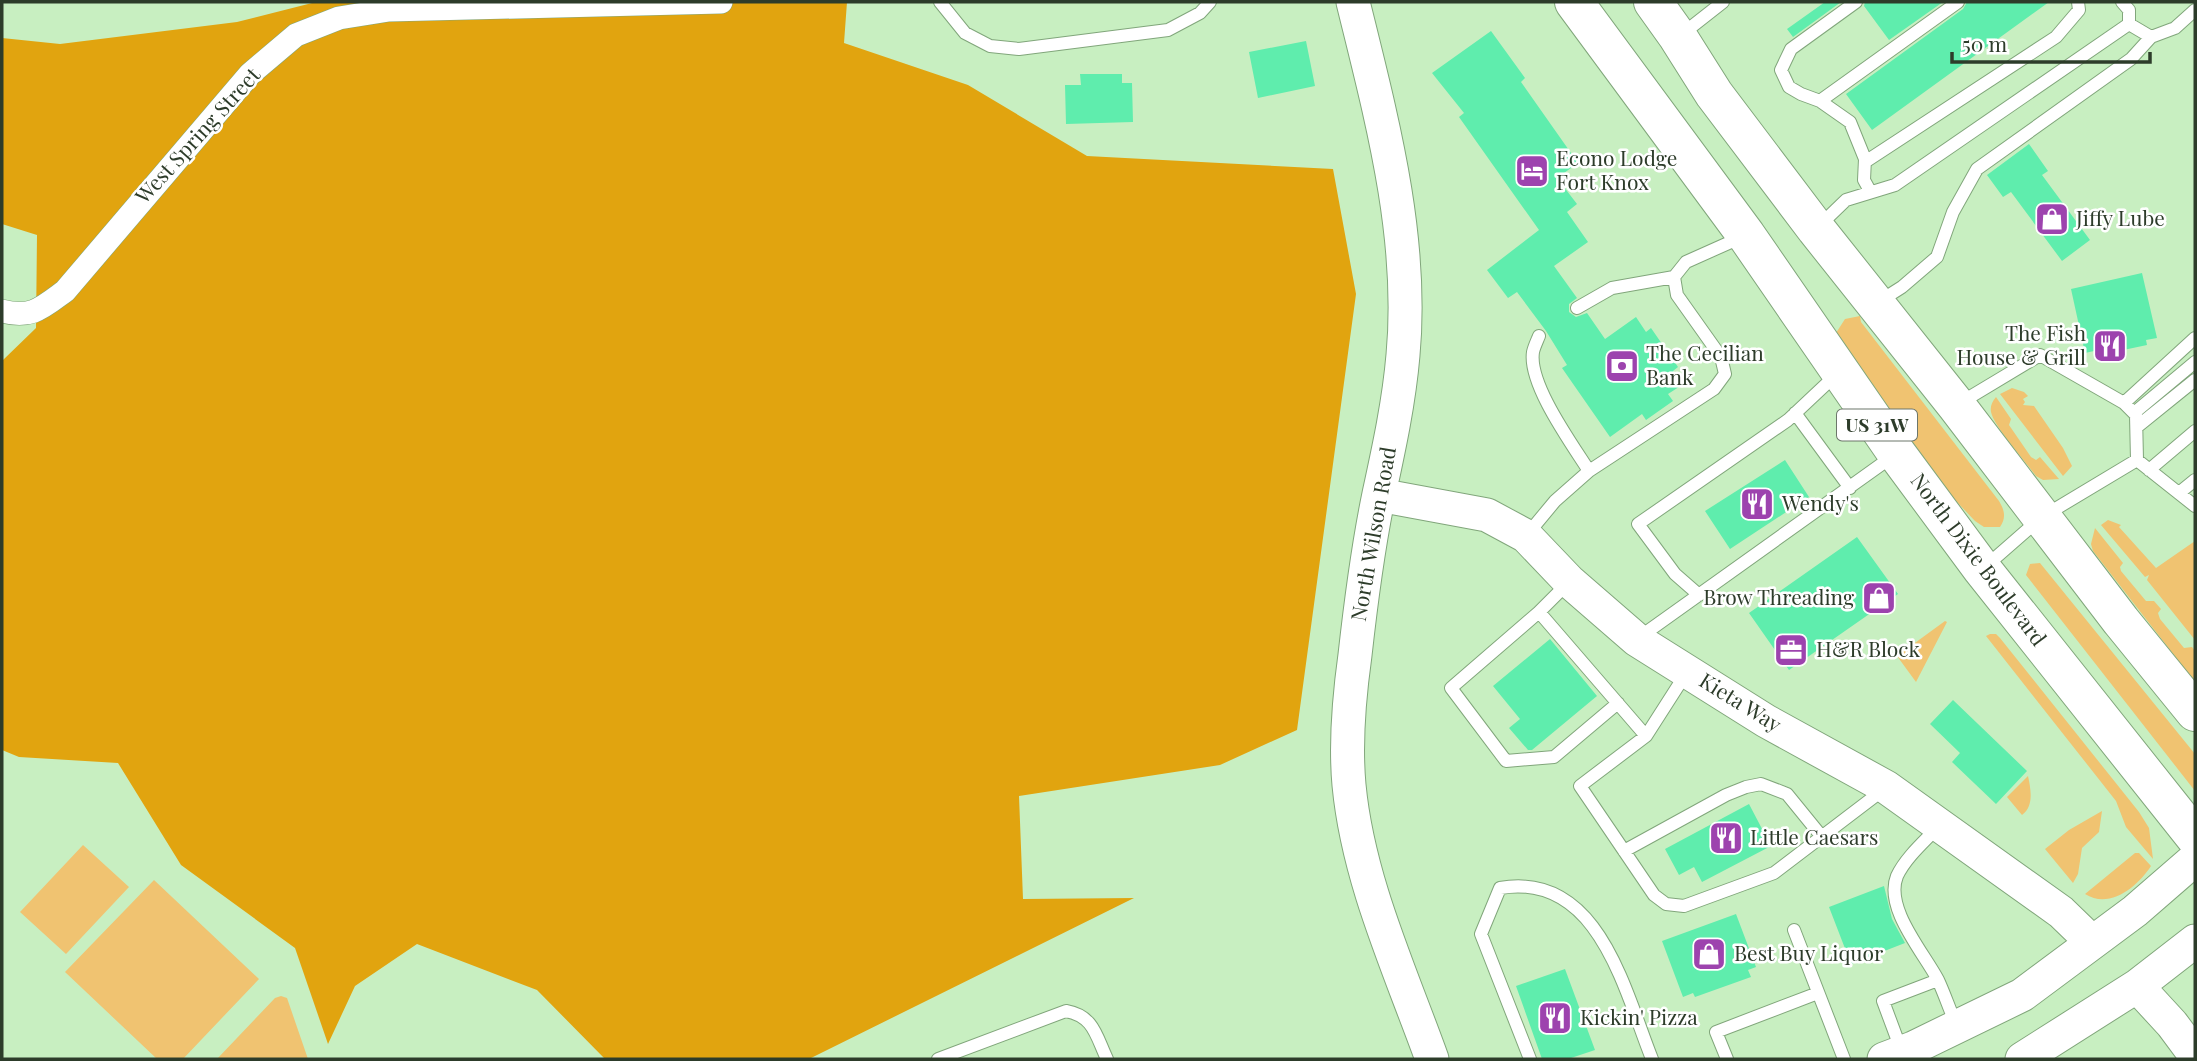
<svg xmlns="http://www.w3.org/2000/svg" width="2197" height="1061" font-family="'Playfair Display',serif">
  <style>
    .green { fill: #f0c371 }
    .forest { fill: #e1a40f }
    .building { fill: #5fedad }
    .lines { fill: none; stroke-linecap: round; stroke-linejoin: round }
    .lane-casing { stroke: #81a67b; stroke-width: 14 }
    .street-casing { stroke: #81a67b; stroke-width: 24 }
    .secondary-casing { stroke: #81a67b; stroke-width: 35 }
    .highway-casing { stroke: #81a67b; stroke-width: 40 }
    .lane { stroke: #fff; stroke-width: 12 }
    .street { stroke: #fff; stroke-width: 23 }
    .secondary { stroke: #fff; stroke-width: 33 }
    .highway { stroke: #fff; stroke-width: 38 }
    .labels { text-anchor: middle; stroke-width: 5; stroke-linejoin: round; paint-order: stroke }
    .shield { fill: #fff; stroke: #6c766a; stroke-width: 2 }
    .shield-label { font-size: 19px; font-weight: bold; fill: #2d3c2a }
    .street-label { font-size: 21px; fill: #2d3c2a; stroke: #fff }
    .poi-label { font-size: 21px; fill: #2d3c2a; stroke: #fff; text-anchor: start }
  </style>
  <rect width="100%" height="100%" fill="#c8efc1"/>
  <path class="green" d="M1860,316l1,6 138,179c6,10 7,17 1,26h-16l-9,-6 -38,-40 -101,-148 9,-14z
    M2012,388l12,4 4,4 -5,3 2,3 -2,3 11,1 29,42 9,18 -9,10 -63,-82z
    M1996,397l15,22 -2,6 22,32 5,3 4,-3 19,22 -16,1 -7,-4c-10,-14 -42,-49 -45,-64 -1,-6 1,-10 5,-15z
    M2108,520l13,5 -2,2 37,41 39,-27v99l-48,-60 2,-5 -4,2 -44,-52z
    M2095,528l28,35 -3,4 1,4 25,30h8l7,8 -3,4 2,6 24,29 8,-1 3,4v31l-102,-131 -2,-7z
    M2040,563l155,191v37l-169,-216 4,-11z
    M1945,621l2,1 -31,60 -19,-26z
    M1990,634h6l4,4 139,174 10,16 4,31 -27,-32 -10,-26 -130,-165z
    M2028,776c3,14 6,30 -6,39l-15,-18z
    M2102,811l-3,21 -17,16 -4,26 -5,9 -28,-34 24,-19z
    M83,845l46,42 -63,67 -46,-42z
    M2135,853h4l12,13c-13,20 -41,44 -66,28z
    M154,880l105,99 -76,80h-26l-92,-87z
    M281,996l6,2 21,61h-91l58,-61z"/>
  <path class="forest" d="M316,2h531l-3,41 124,42 119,71 246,13 23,125 -59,436 -77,35 -201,31 4,103 111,-1 -325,161h-204l-68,-69 -120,-46 -62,42 -27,58 -33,-96 -114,-83 -63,-102 -99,-6 -17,-7v-389l34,-33 1,-93 -35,-11v-186l58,6 177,-22z"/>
  <path class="building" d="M1825,2h16l-48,35 -6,-8z
    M1865,2h78l-54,38 -25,-34z
    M1967,2h82l-177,128 -26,-36 117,-85z
    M1491,31l34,47 -4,4 57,81 -21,15 20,26 -10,8 21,30 -34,24 23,32 -8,6v8l7,5 11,-4 18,26 31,-22 10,15 5,-4 27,39 -5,4 9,14 -14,9 5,7 -27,19 -4,-6 -32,23 -48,-69 5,-3 -21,-34 -29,-39 -9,6 -21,-28 52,-40 -80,-113 5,-4 -32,-40z
    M1306,41l9,45 -57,12 -9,-46z
    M1080,74h42v9h10l1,39 -67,2 -1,-39h16z
    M2029,144l19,27 -6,4 48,65 -28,21 -51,-69 -8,5 -16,-22z
    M2142,273l15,65 -11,2 1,5 -52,11 -1,-5 -9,2 -14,-64z
    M1785,460l24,37 -79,52 -25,-38z
    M1857,537l41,57 -109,76 -40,-57z
    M1550,639l47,57 -65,54h-4l-19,-22 11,-9 -27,-33z
    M1953,700l74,71 -31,33 -44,-42 8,-9 -30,-29z
    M1749,804l22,42 -69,36 -8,-15 -15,8 -14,-26z
    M1884,886l8,33 13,24 -54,21 -22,-57z
    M1736,914l20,53 -8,3 3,7 -56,20 -2,-4 -10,4 -21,-56z
    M1565,969l30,81 -27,9h-26l-26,-73z"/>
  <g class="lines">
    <g class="lane-casing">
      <path id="lane" d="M940,2l25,31 25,13 29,3 149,-19 32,-17 10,-11
        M1856,2l-65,47 -10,21 8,17 12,7 19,7 30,21 15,37 -1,21 6,11
        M2129,24l22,13 24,-9 20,-18
        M1681,35l42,-33
        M1820,101l138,-99
        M1865,162l191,-125 23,-27 -1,-8
        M1818,227l28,-27 49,-15 234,-161v-14l-7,-8
        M1880,301l22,-14 35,-30 16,-45 24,-43 154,-110 20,-22
        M1577,308l35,-20 62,-11
        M1539,336c-2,5 -5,11 -6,16 -5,32 39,92 56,119
        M1960,403l80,-48 84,48 12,12 1,45 -95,57 -56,49
        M2124,403l71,-65
        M1795,413l55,75
        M2134,413l61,-51
        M2138,426l57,-46
        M2137,460l58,46
        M2149,470l46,-39
        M2179,493l16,-13
        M1526,536l29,-35 34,-30 125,-82 11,-15 -4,-17 -44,-62 -3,-18 12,-15 56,-25
        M1699,595l-24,-21 -37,-50 150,-104 50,-47
        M1539,612l30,-30
        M1637,639l256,-183
        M1687,672l-41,64 -66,50 74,109 12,9 18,2 90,-33 109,-83
        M1618,703l-64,54 -48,4 -55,-73 88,-76 107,124
        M1939,826c-14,15 -33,31 -42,50 -13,32 27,77 41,104 7,15 12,31 19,46
        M1624,851l102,-56 20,-8 15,-3 26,10 35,43
        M1794,930l50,129
        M1902,1052l-19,-51 55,-21
        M938,1059l128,-48c28,5 30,25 41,48
        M1530,1059l-49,-125 19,-46c98,-17 124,101 152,171
        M1727,1059l-11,-27 102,-39"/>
    </g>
    <g class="street-casing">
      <path id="street" d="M2,311c29,8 40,-3 63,-20l185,-217 46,-39 43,-17 50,-8 332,-8"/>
    </g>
    <g class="secondary-casing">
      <path id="secondary" d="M1353,2c28,114 61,234 50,353 -4,47 -14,93 -24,139 -11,53 -18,107 -24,161 -6,43 -10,86 -6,130 9,95 51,185 83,274
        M1379,495l108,20 39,21 43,45 68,59 129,81 120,66 175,125 31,30
        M2137,986l35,38 23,31
        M1884,1059l29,-11 109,-53 113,-84 60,-52
        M2022,1059l115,-73 58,-45"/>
    </g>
    <g class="highway-casing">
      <path id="highway" d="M1574,2l172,233 151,219 85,115 213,268
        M1653,2l25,35 36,57 102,135 140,176 165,216 74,91"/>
    </g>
    <use href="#lane" class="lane"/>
    <use href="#street" class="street"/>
    <use href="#secondary" class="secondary"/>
    <use href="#highway" class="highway"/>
  </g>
  <defs>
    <g id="hotel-square" transform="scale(1.75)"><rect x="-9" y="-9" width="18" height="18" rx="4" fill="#9d43ae" stroke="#fff"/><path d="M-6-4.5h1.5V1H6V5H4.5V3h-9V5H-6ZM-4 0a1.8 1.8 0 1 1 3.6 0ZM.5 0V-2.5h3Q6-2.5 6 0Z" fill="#fff"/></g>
    <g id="shop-square" transform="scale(1.75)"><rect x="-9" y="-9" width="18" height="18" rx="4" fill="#9d43ae" stroke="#fff"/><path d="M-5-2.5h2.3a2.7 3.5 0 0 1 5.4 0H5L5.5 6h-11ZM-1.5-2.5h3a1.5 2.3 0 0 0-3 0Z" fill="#fff"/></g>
    <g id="restaurant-square" transform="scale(1.75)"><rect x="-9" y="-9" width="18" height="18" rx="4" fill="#9d43ae" stroke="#fff"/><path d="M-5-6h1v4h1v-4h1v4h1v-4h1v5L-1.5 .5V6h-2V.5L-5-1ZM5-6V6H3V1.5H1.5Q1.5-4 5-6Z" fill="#fff"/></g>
    <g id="bank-square" transform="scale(1.75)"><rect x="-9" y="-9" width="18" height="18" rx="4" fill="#9d43ae" stroke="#fff"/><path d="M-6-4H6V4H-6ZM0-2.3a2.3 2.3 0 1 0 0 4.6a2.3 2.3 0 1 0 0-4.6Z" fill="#fff"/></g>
    <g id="office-square" transform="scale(1.75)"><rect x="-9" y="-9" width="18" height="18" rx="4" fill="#9d43ae" stroke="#fff"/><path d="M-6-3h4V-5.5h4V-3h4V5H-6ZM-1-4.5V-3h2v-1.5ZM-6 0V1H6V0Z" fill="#fff"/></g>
  </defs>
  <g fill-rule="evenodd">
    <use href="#hotel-square" x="1532" y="171"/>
    <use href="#shop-square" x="2052" y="219"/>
    <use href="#restaurant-square" x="2110" y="346"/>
    <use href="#bank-square" x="1622" y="366"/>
    <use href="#restaurant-square" x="1757" y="504"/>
    <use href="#shop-square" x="1879" y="598"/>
    <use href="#office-square" x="1791" y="650"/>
    <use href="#restaurant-square" x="1726" y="838"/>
    <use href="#shop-square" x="1709" y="954"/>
    <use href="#restaurant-square" x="1555" y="1018"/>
  </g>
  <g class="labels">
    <rect class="shield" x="1837" y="409.5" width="80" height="31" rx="5"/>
    <g class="shield-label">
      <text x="1877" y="432">US 31W</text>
    </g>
    <g class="street-label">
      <text transform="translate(198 136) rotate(-48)" y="7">West Spring Street</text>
      <text transform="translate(1374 534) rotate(-80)" y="7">North Wilson Road</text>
      <text transform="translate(1978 560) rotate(53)" y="7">North Dixie Boulevard</text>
      <text transform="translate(1740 703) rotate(32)" y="7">Kieta Way</text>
    </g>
    <g class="poi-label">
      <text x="1556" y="166">Econo Lodge<tspan x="1556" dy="24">Fort Knox</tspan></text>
      <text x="2076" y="226">Jiffy Lube</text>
      <text x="2086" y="341" text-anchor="end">The Fish<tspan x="2086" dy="24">House &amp; Grill</tspan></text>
      <text x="1646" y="361">The Cecilian<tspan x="1646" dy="24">Bank</tspan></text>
      <text x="1782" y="511">Wendy's</text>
      <text x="1854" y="605" text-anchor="end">Brow Threading</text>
      <text x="1816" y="657">H&amp;R Block</text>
      <text x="1750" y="845">Little Caesars</text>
      <text x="1734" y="961">Best Buy Liquor</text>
      <text x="1580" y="1025">Kickin' Pizza</text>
    </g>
  </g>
  <rect width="2197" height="1061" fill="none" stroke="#2d3c2a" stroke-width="7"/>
  <path d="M1952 52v10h198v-10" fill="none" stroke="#2d3c2a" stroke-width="3.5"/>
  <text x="1962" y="52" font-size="21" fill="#2d3c2a" stroke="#ffffff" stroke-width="5" paint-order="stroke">50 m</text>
</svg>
